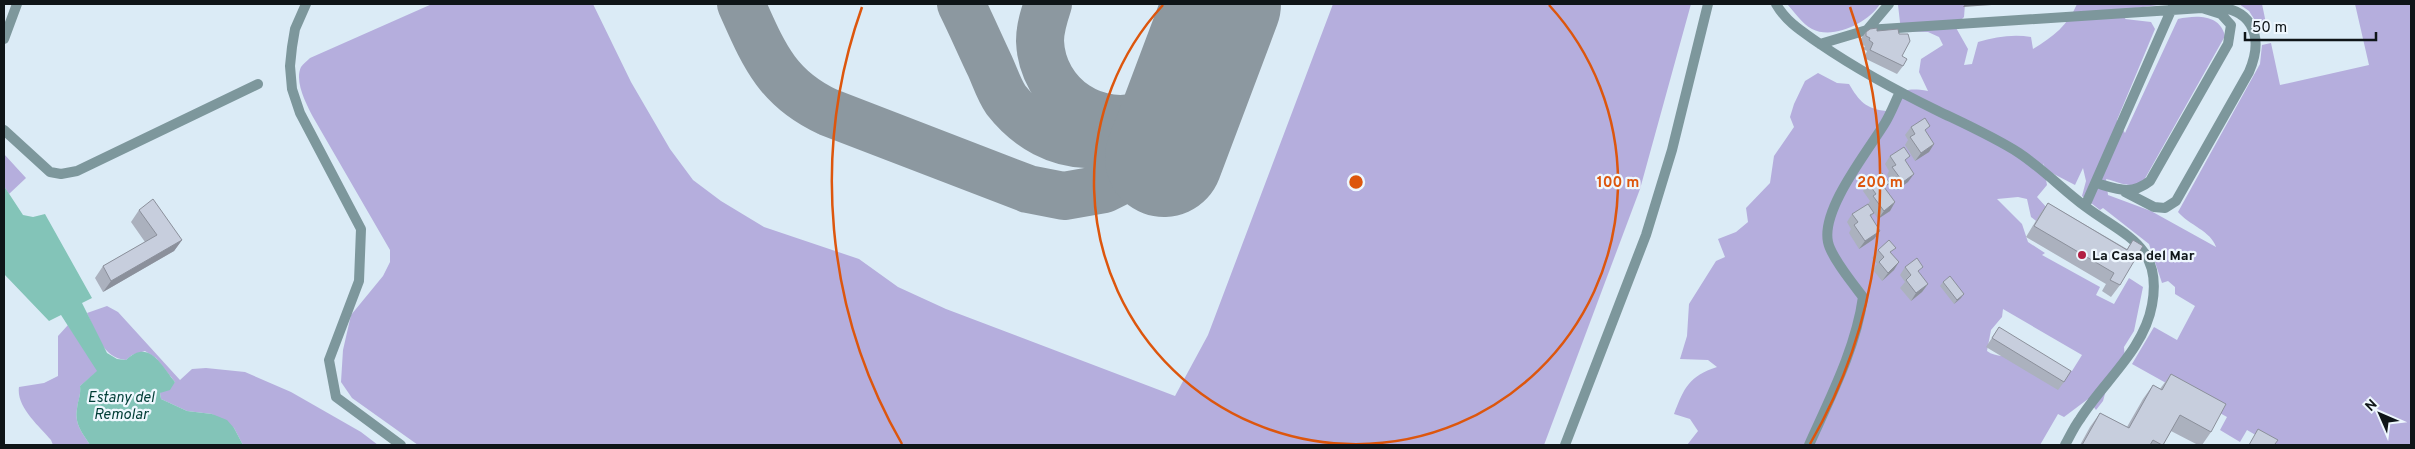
<svg xmlns="http://www.w3.org/2000/svg" width="2415" height="449" font-family="Overpass,sans-serif">
  <style>
    .green { fill: #b5aedd; fill-rule: evenodd }
    .water { fill: #83c4b8 }
    .lines { fill: none; stroke-linecap: round; stroke-linejoin: round }
    .taxiway { stroke: #8c98a0; stroke-width: 48 }
    .runway { stroke: #8c98a0; stroke-width: 118 }
    .lane { stroke: #7d979c; stroke-width: 10 }
    .wall { fill: #abb1be }
    .shaded-wall { fill: #8b909b }
    .building { fill: #c7cedd; stroke: #8b909b }
    .ring { fill: none; stroke: #dd560d; stroke-width: 2.5 }
    .poi-dot { fill: #b21f43; stroke: #eef7fe; stroke-width: 2 }
    .labels { text-anchor: middle; stroke-width: 4.5; stroke-linejoin: round; paint-order: stroke }
    .poi-label { font-size: 14px; font-weight: bold; fill: #0f1518; stroke: #eef7fe; text-anchor: start }
    .water-label { font-size: 15px; font-style: italic; fill: #003d36; stroke: #eef7fe }
    .centre { fill: #dd560d; stroke: #eef7fe; stroke-width: 2.5 }
    .ring-label { font-size: 15px; text-anchor: middle; font-weight: bold; fill: #dd560d; stroke: #eef7fe; stroke-width: 4.5; stroke-linejoin: round; paint-order: stroke }
  </style>
  <rect width="100%" height="100%" fill="#dbebf6"/>
  <path class="green" d="M432,4h161l38,78 39,67 23,31 28,21 43,26 95,32 39,28 48,22 229,87 33,-61 125,-331h358l-51,185 -96,256h-1126l-66,-47 -11,-16 2,-32 8,-35 32,-39 7,-14v-12l-77,-133c-6,-12 -19,-35 -12,-50 2,-3 6,-6 9,-9z
    M1787,4h93c-12,19 -47,36 -68,25 -10,-5 -18,-18 -25,-25z
    M1900,4h65l-1,13 -9,9 13,23 -4,16 8,-1 6,-22c17,-5 35,-8 53,-5l2,12c20,-12 35,-24 44,-45h89l-38,5 -3,10 26,3 4,7 -38,91 8,13 53,-114c18,-4 42,-5 47,17l-82,146c-13,7 -24,0 -37,-3l2,16 43,16 65,36c-5,-16 -27,-22 -38,-35l82,-148 2,-19 9,-2 9,42 89,-20 -14,-61h56v441h-138l-26,-15 -7,12 -20,-12 7,-13 -95,-53 22,-37 23,13 18,-34 -20,-12v-7l-7,-6 -6,2 -13,-39 -46,-36 -3,2 -18,-14 4,-15 -3,-13 -8,17 -29,-15 -3,-7 4,22 -10,12 11,12 -8,15 -9,-7 -4,-18 -9,-2 -21,2 25,25 6,18 17,11 -3,2 58,32 -4,8 18,9 15,-26 14,9 -9,44 -10,16 1,15 -17,21 -5,18 -7,9 -8,-11 -24,18 -6,-3 -18,31h-353l11,-14 -8,-12 -16,-5c10,-26 15,-38 43,-47l-9,-7 -28,-1 7,-23 2,-32 27,-43 9,-4 -7,-18 18,-7 12,-10 -2,-14 24,-25 4,-27 20,-29 -4,-10 4,-13 11,-23 13,-8 19,10 12,1c10,17 17,25 37,27 15,-20 16,-24 42,-20l-9,-19 2,-13 22,-14 -4,-8 -11,-5 -27,-1 -3,-26zM2003,309l79,46 -10,16c-17,-7 -36,-11 -54,-14 -10,-2 -22,1 -31,-6l4,-21 11,-13z
    M2239,4h23l5,24 -6,2 -12,-19z
    M4,154l22,24 -17,16 -5,-8z
    M107,306l11,6 62,68 12,-11 14,-1 39,4 46,20 70,40 17,13h-135l-9,-17 -22,-14 -25,-3 -26,-12 -1,-6 15,-11 -19,-24 -11,-7 -13,4 -6,5c-24,-2 -30,-28 -39,-47z
    M68,325l30,46 -18,15c1,10 -2,14 -3,23 -3,15 6,25 13,36h-37l-2,-5c-12,-14 -35,-33 -32,-53l25,-4 14,-7v-40z"/>
  <path class="water" d="M4,186l19,29 10,2 12,-3 47,84 -10,5 25,50 10,6 9,1c23,-22 35,5 49,22l-5,8 -10,3 1,6 26,12 25,3 15,6 7,8 9,17h-153c-7,-11 -16,-21 -13,-36 1,-10 4,-13 3,-23l17,-15 -36,-56 -12,6 -45,-47z"/>
  <g class="lines">
    <path class="taxiway" d="M741,4c22,49 35,84 87,108l200,77 36,7 40,-7 20,-10 22,-16 16,-17 18,-30
      M961,4c10,20 19,41 29,62 5,11 9,24 16,34 46,59 118,57 168,6
      M1048,4c-4,12 -8,24 -8,37 2,55 58,93 110,72 18,-7 31,-23 44,-37"/>
    <path class="runway" d="M1164,158l58,-154"/>
    <path class="lane" d="M306,4l-11,25 -3,18 -2,19 2,23 8,24 61,116 -2,52 -30,79 7,37 65,48
      M1776,4c11,19 27,28 44,40 38,26 77,47 118,67 27,13 56,26 81,42 24,16 44,37 67,54 39,29 77,39 66,98 -8,45 -49,77 -72,114 -6,8 -10,17 -15,26
      M1867,30l22,-26
      M4,39l13,-35
      M1820,44l47,-14 335,-22 19,6 10,11 -3,19 -78,137c-19,15 -33,8 -54,2
      M4,130l46,42 11,2 16,-3 181,-87
      M2125,192l29,15 11,1 11,-7 73,-129c16,-37 2,-68 -42,-64
      M2085,206l88,-200
      M1565,445l81,-210 26,-85 36,-146
      M1809,445c21,-47 47,-97 54,-148 -10,-13 -32,-40 -35,-55 -7,-33 40,-91 57,-119 6,-10 10,-21 15,-31"/>
  </g>
  <path class="wall" d="M1877,31l25,25 1,10 -6,8 -33,-16 3,-7 -4,-2 2,-3 -5,-2v-4l6,-8z
    M1911,127l15,5 8,12 -5,8 -14,9 -10,-16 3,-5 -3,-5z
    M1890,156l16,6 2,20 -11,8 -10,-15 2,-4 -4,-7z
    M1868,183l18,6 9,13 -5,9 -12,8 -4,-6 -3,4 9,14 -6,8 -15,10 -10,-16 2,-4 -4,-7 5,-8 16,-10 2,-3 -7,-10z
    M2048,203l79,46 6,-9 -13,45 -9,12 -9,-6 4,-7 -80,-47 14,-23z
    M139,210l43,30 -8,11 -71,41 -8,-14 8,-12 42,-24 -14,-20z
    M1878,250l14,3 2,17 -12,11 -9,-11 4,-6 -5,-6z
    M1905,267l23,17 -6,8 -11,9 -11,-13 5,-6 -5,-7z
    M1943,282l18,16 -7,6 -14,-18z
    M1999,327l65,55 -6,8 -72,-43z
    M2171,374l40,58 -9,13h-4l-27,-14 -8,14h-83l10,-18 10,-14 27,14 16,-28 10,-14 7,4z"/>
  <path class="shaded-wall" d="M1965,4h41l-43,3z
    M1934,144l-5,8 -14,9 6,-8z
    M1914,174l-6,8 -11,8 6,-8z
    M1895,202l-5,9 -12,8 6,-8z
    M1880,231l-6,8 -15,10 6,-8z
    M182,240l-8,11 -71,41 8,-11z
    M1899,262l-5,8 -12,11 6,-8z
    M1928,284l-6,8 -11,9 5,-8z
    M1964,294l-3,4 -7,6 3,-4z"/>
  <path class="building" d="M1877,28v3l21,-2 1,5h9l2,7 -8,15 5,3 -4,7 -33,-16 3,-7 -4,-3 1,-2 -4,-2v-4l4,-3z
    M1925,118l5,8 -5,4 9,14 -13,9 -11,-16 5,-3 -4,-7z
    M1904,147l6,9 -5,4 9,14 -11,8 -11,-15 4,-2 -6,-9z
    M1882,173l8,10 -6,4 11,15 -11,9 -11,-15 3,-2 -8,-11z
    M153,199l29,41 -71,41 -8,-15 54,-31 -18,-25z
    M2048,203l79,47 6,-10 10,6 -23,39 -10,-5 4,-7 -80,-47z
    M1868,204l6,9 -4,2 10,16 -15,10 -11,-16 4,-3 -6,-8z
    M1889,240l7,8 -6,4 9,10 -11,11 -9,-11 5,-5 -6,-7z
    M1917,258l6,9 -5,4 10,13 -12,9 -10,-13 5,-5 -6,-8z
    M1950,276l14,18 -7,6 -14,-18z
    M1999,327l72,44 -7,11 -72,-44z
    M2171,374l55,30 -15,28 -31,-17 -17,30h-1l-9,-5 -3,5h-68l18,-32 29,15 24,-43 9,5z
    M2258,429l20,11 -3,4 1,1h-27z"/>
  <g class="ring">
    <path d="M1549 5A262 262 0 1 1 1163 5"/>
    <path d="M902 444A524 524 0 0 1 862 7M1850 7A524 524 0 0 1 1810 444"/>
  </g>
  <circle class="poi-dot" cx="2082" cy="255" r="5"/>
  <g class="labels">
    <g class="poi-label">
      <text x="2092" y="260">La Casa del Mar</text>
    </g>
    <g class="water-label">
      <text x="121" y="402">Estany del<tspan x="121" dy="17">Remolar</tspan></text>
    </g>
  </g>
  <circle cx="1356" cy="182" r="8" class="centre"/>
  <g class="ring-label">
    <text x="1618" y="187">100 m</text>
    <text x="1880" y="187">200 m</text>
  </g>
  <rect width="2415" height="449" fill="none" stroke="#0f1518" stroke-width="10"/>
  <g transform="translate(2380 414) rotate(315)" stroke="#eef7fe" stroke-width="4" paint-order="stroke">
  <path d="M0-4L9 19L0 12L-9 19Z" fill="#0f1518"/>
  <text y="-8" font-size="14" font-weight="bold" text-anchor="middle" fill="#0f1518">N</text>
  </g>
  <path d="M2245 32v8h131v-8" fill="none" stroke="#0f1518" stroke-width="2.5"/>
  <text x="2252" y="32" font-size="15" fill="#0f1518" stroke="#eef7fe" stroke-width="4" paint-order="stroke">50 m</text>
</svg>
